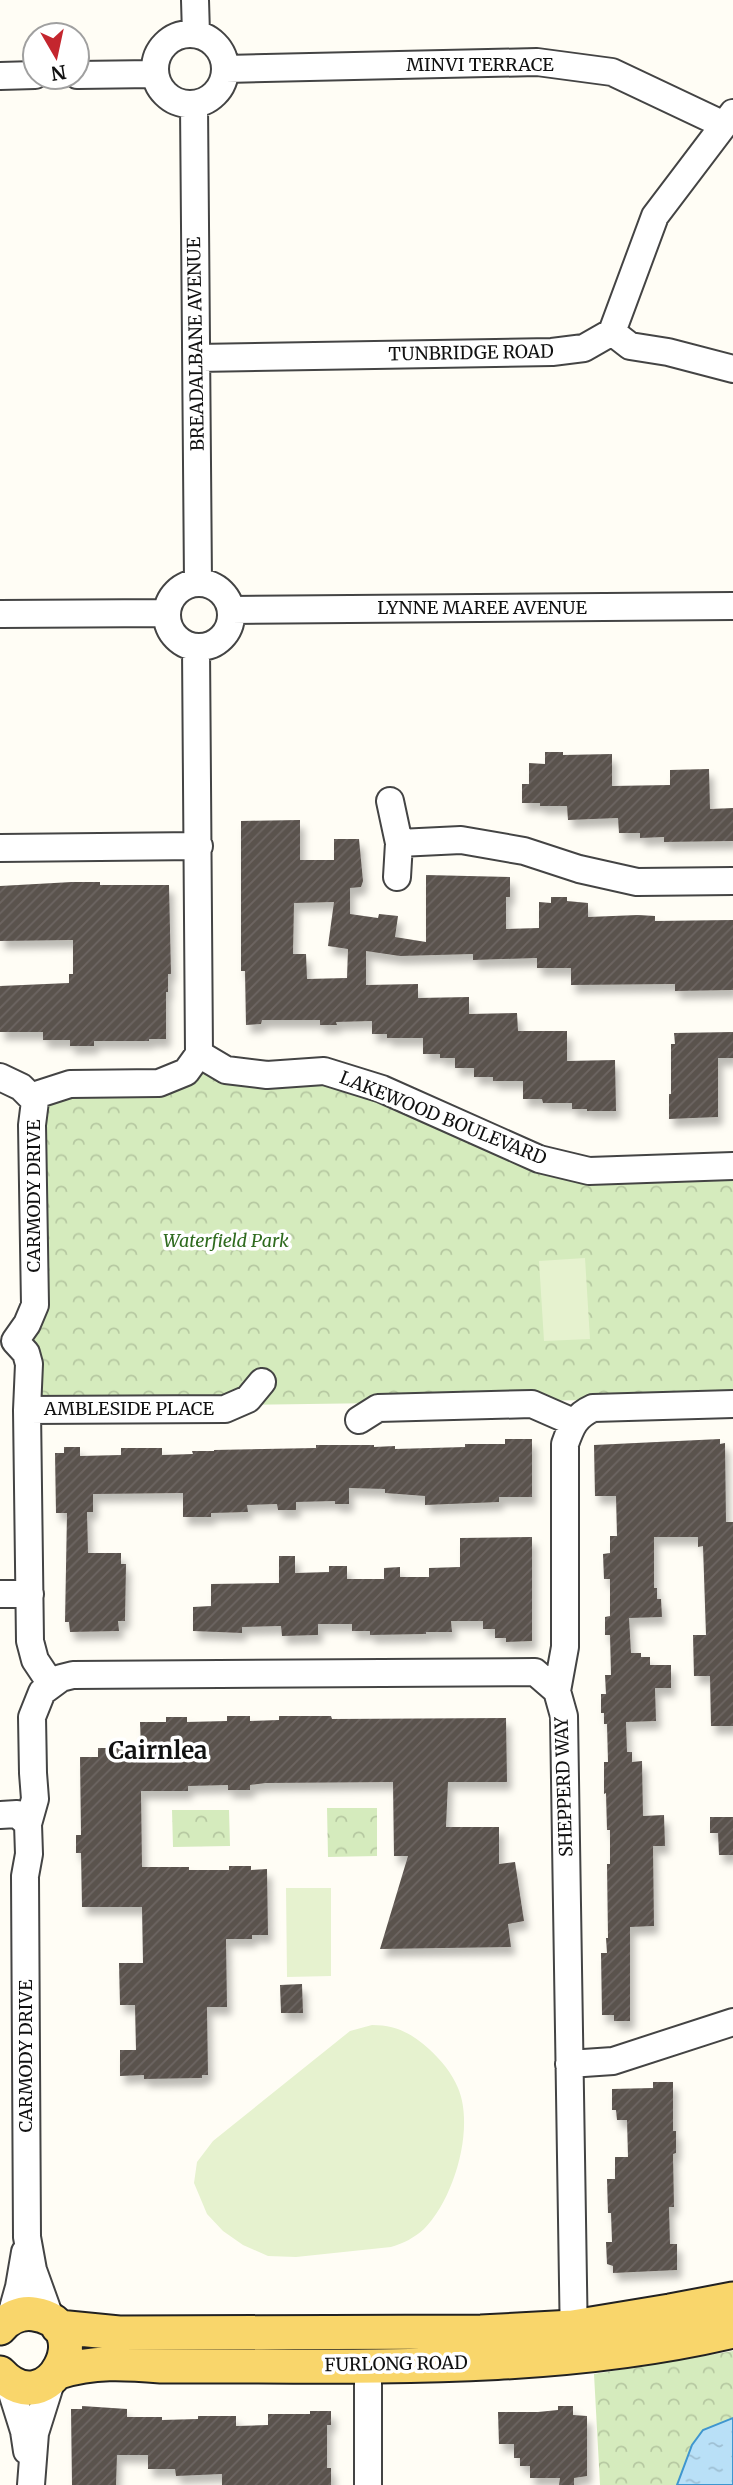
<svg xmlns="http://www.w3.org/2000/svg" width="733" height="2485" font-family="Merriweather,serif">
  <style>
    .park { fill: url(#park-crowns) }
    .pitch { fill: #e6f2cf }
    .water { fill: url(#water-ripples); stroke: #3f96cf; stroke-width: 2 }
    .building { fill: url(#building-hatch); fill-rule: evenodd; filter: url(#shadow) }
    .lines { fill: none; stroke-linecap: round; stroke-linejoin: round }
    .minor-casing { stroke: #444; stroke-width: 30 }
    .major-casing { stroke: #222; stroke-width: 37 }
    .minor { stroke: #fff; stroke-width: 26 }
    .major { stroke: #f9d66b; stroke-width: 33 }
    .labels { text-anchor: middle; stroke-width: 7; stroke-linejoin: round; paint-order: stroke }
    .street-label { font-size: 18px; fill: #111; stroke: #fff }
    .park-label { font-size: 18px; font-style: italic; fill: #2f6b1f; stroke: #fff }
    .district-label { font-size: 24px; font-weight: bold; fill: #111; stroke: #fff }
  </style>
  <defs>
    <pattern id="park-crowns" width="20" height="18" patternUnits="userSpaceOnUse" patternTransform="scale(1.75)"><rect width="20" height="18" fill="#d5ebbd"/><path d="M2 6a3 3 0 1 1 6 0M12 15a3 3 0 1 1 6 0" fill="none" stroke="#b6c8a1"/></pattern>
    <pattern id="water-ripples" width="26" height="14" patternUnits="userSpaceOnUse" patternTransform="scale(1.75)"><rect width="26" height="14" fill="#b9e0f7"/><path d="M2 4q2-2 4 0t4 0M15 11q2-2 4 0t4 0" fill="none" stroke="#9ebfd3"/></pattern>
    <pattern id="building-hatch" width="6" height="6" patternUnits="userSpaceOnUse" patternTransform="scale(1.75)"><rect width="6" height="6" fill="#5a524d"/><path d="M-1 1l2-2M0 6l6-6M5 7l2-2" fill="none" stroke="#6d6662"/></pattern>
    <filter id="shadow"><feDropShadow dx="4.5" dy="8" stdDeviation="3.5" flood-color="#0004"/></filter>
  </defs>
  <rect width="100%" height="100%" fill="#fffdf5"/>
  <path class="park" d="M199,1071l70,11 52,-4 215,87 197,12v221l-698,10 -2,-73 12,-229 23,-11z
    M327,1808h50v48l-49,1z
    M172,1810h57l1,36 -57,1z
    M733,2351v134h-133l-6,-111z"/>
  <path class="pitch" d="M585,1258l5,81 -46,2 -5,-80z
    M286,1888h45v88l-44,1z
    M372,2025c24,0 39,8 57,24 12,11 23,24 29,39 17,40 -4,111 -34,141 -10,9 -20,14 -33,18l-95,10 -28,-1 -25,-11 -20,-14 -16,-17 -13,-31 3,-21 16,-21 137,-110z"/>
  <path class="water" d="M733,2418v67h-56l15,-40 11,-15z"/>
  <path class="building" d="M545,752h18v3l49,-1v32l58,-1v-15l39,-1 1,40 23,-1v33l-69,1v-5l-24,1v-5h-21l-1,-15 -50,2 -1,-14h-27v-3h-18v-19h7v-21l16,1z
    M300,820v40h34v-21h25l4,42 -2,6 -11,1v26l28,4 1,-4 19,2 -3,21 31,5v-67l84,2v20h-4v32l33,-1v-26l12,1v-6h16v4l21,2v14l50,-2 17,1v5l78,-1v70l-58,1v-7l-104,1v-17h-34v-10l-64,2v-6l-73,2 -34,-5v34l52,-1v14l51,-1v17l48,-1 1,18h49v30l48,-1 1,51h-29v-2h-15v-6h-29l-1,-4h-19v-18h-30v-4h-19v-9h-19v-10h-15v-4h-17v-16h-36v-4h-15v-13l-36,1 1,3h-17v-5h-58l-1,4 -15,1 -1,-54h-4v-150zM334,902l-6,44 20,3 -1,29 -40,1 -1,-25h-13l1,-51z
    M72,882h28v3h69l2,89h-3v18h-2v47h-17v2h-55v5h-24v-6h-27v-8h-43v-46l69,-3v-9h4v-34l-73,1v-55z
    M733,1032v26h-15v59l-49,2v-25h2v-50h4l-1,-11z
    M505,1439h27v58h-33v5l-74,3v-9l-40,-3v-4l-36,-1v16h-14v-3l-39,1v8h-18l-1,-6 -30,1 1,7 -37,1v4h-28v-24l-90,1v18h-6l1,41h33v11h5l-1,57h-7l1,10 -49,1 -1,-10h-4l2,-109h-11l-1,-60h9v-6h16v9l41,-1v-7h41v7l31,-1 -1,-3h22v-1l102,-2v-3h58v2l21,-1v3l70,-2v-3h40z
    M720,1439v5l5,-1 1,79h7v204h-22l-1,-50h-16l-1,-41h13l-3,-89 -5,1v-10h-44v51h3v11h4l1,18 -33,1 2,35h10v4h9v8h21v23h-16l1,33 -30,1 1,30h5v10l10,-1 1,55 21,-1 1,31h-12l1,80 -24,1v94h-16v-6h-12l-1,-62h6l-1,-15h2l-1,-74h3v-34h-3l-1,-37 -2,1v-32h4l-1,-38h-3v-11h-3v-19h5l-1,-19h6l-1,-40h-5v-18l5,-1v-37h-6l-1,-25 7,-1v-17h7l-1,-40h-21l-1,-51z
    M532,1537v104l-26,1v-4h-11v-9h-12v-8h-32l1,11h-26v2l-56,1v-4h-18v-7h-34v11l-36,1 -1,-10 -39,1v6l-49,-2v-24l18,-1v-22l68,-1v-27h16v17l34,-1v-6h18v13h37v-11l16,-1v10h29v-9l31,-1v-29z
    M227,1716h23v5l29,-1v-4h52l1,3 174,-1 1,64h-59l-2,45h53v37l16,-2 9,59 -16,3 3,23 -131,2 28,-93h-14l-1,-74 -127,1 -16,2v5h-22v-5l-40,1v5h-47l1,76h47v3h40v-4h22v4l16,-1 1,66h-16v4h-26l1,68h-20l1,68h-6v3l-58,1v-4l-24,1v-26h16l-1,-45h-15l-1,-42h24l-1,-56h-60l-1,-54h-5v-18h5l-1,-78h18v-9h43l-1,-26h26v-5h21v5l40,-1z
    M710,1817h23v38h-14l-1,-22h-8z
    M302,1984l1,29h-22l-1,-28z
    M653,2082h20v49h3v22l-3,1 1,53h-5l1,37h7v26l-64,3v-7l-6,-2 -1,-22h6l-1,-29h-3l-1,-34h8v-22h13l-1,-37h-10l-1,-10h-4v-21l41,-1z
    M82,2406l45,3v8h35v3l36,-1v-3h38v10l32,-1v-11h42v-3h21v14h-4v43h4v17h-109v-11l-46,2 -1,-7h-27v-14h-31l-1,30h-44l-1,-76h11z
    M558,2406h15v9l14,1v60l-13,2v7h-15l1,-7h-30v-12h-10v-8h-6v-14h-15l-1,-32h40l20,-2z"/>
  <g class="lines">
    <g class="minor-casing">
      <path id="minor" d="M195,0l1,34
        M155 69a35 35 0 1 1 70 0a35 35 0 1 1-70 0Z
        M226,69l311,-7 75,10 110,52
        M77,75l77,-1
        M0,76l35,-1
        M194,105l4,478
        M612,332l43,-116 78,-103
        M197,358l355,-6 32,-4 28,-16 18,14 38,6 65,17
        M167 615a32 32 0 1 1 64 0a32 32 0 1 1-64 0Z
        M231,610l502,-4
        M0,614l166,-1
        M390,801l9,42 -2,34
        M399,843l62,-3 63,11 55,18 58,13 96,-1
        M0,848l199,-2
        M199,1054l27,16 41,5 57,-4 58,18 157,70 50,12 144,-5
        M0,1077l21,10 14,14
        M27,1410l198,-1 23,-10 14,-17
        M359,1420l19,-12 154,-4 41,18
        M0,1594h30
        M51,1684l-16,-24 -5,-19 -3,-231 2,-46 -3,-11 -11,-12 12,-17 8,-19 -3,-180 3,-24 4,-7 31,-10 89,-1 27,-11 13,-18 -3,-406
        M557,1691l8,-44v-203c6,-17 10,-28 28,-36l140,-4
        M0,1815l17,-1 11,10
        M569,2064l44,-3 120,-39
        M10,2319l9,-32 6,-35
        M51,2320l-18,-50 -6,-33 -2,-361 4,-22 -1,-30 7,-25 -2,-26 -1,-56 10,-25 19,-14 12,-3 462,-3 22,19 7,25 10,629
        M368,2365v120
        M8,2380l16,51 3,20
        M31,2485l4,-52 17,-54"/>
    </g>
    <g class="major-casing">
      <path id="major" d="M58,2327l61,6 362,-1 92,-5 97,-16 63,-12
        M0,2328c8,-10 21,-16 34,-14 66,9 15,112 -34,59
        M59,2372c34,-11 66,-9 102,-6 191,-1 385,9 572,-35"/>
    </g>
    <use href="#minor" class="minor"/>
    <use href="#major" class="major"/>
  </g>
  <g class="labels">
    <g class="street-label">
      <text x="480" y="71">MINVI TERRACE</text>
      <text transform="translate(196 344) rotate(-91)" y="6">BREADALBANE AVENUE</text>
      <text transform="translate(471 353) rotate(-1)" y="6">TUNBRIDGE ROAD</text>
      <text x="482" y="614">LYNNE MAREE AVENUE</text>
      <text transform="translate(443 1118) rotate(22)" y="6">LAKEWOOD BOULEVARD</text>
      <text transform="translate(34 1196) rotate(-90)" y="6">CARMODY DRIVE</text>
      <text x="129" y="1415">AMBLESIDE PLACE</text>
      <text transform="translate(564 1787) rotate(-92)" y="6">SHEPPERD WAY</text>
      <text transform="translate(26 2056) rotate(-90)" y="6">CARMODY DRIVE</text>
      <text transform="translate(396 2364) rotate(-1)" y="6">FURLONG ROAD</text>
    </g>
    <g class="park-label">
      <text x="226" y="1247">Waterfield Park</text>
    </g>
    <g class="district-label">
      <text x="158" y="1759">Cairnlea</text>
    </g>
  </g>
  <g transform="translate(56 56) rotate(171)"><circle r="33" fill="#ffffff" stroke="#a0a0a0" stroke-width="2"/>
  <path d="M0-5L12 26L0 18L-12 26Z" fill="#c4262e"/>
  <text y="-10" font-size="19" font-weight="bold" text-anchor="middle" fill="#111111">N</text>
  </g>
</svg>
